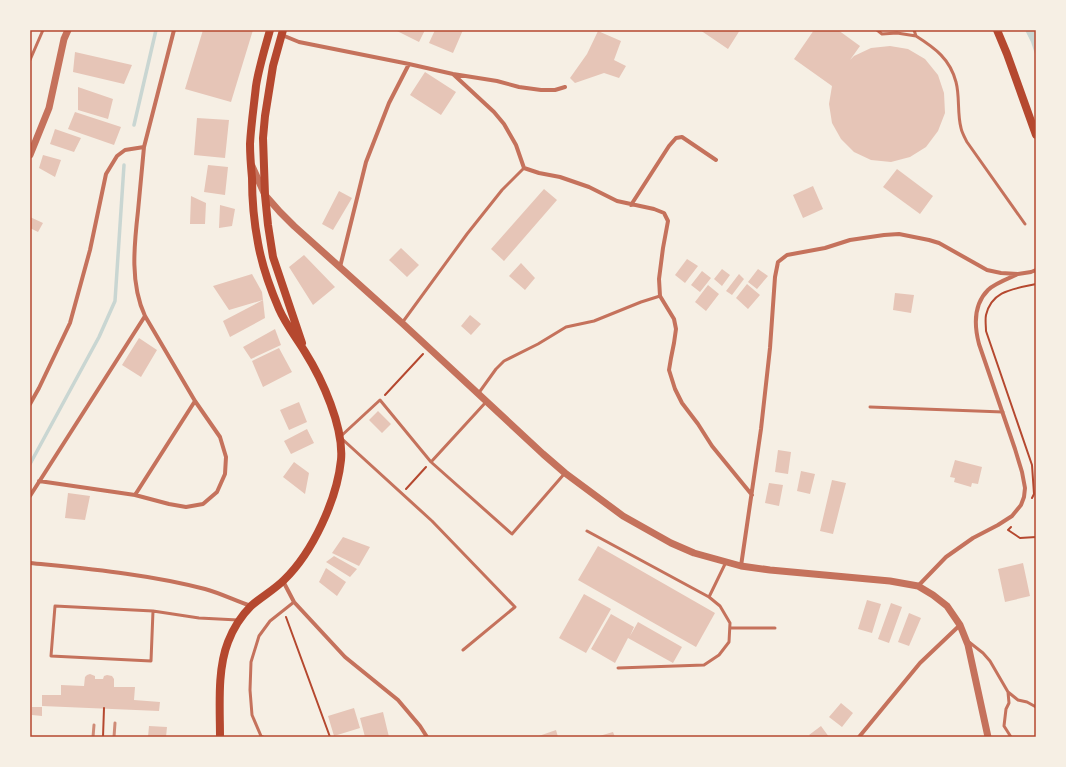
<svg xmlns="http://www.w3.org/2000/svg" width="1066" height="767" font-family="Lato,sans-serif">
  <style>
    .water { fill: #c9d6d2 }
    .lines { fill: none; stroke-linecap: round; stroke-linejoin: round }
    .stream { stroke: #c9d6d2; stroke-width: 3.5 }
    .building { fill: #e6c5b7 }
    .path { stroke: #b5482f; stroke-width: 2 }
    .service { stroke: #c5725c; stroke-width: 3 }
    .minor { stroke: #c5725c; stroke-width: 4 }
    .tertiary { stroke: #c5725c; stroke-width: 7 }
    .secondary { stroke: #b5482f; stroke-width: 8 }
    .rail { stroke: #cf8b77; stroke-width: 3 }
    .neatline { fill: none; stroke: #b5482f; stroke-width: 1.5 }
  </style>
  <rect width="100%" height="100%" fill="#f6efe4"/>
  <path class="water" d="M1025,30h11v27l-5,-15z"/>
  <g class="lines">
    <path class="stream" d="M134,125l22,-95
      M30,464l69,-127 16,-36 9,-136"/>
  </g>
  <path class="building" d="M203,30h50l-22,72 -46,-13z
    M395,30h30l-6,12z
    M435,30h28l-10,23 -24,-10z
    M700,30h40l-12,19z
    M814,30h24l22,16 -10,14 4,-4 17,-8 19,-2 18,3 17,10 13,16 6,18 1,20 -7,18 -12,16 -16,10 -19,5 -20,-2 -17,-8 -13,-13 -9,-16 -3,-19 3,-18 -38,-27z
    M598,31l23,10 -7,19 12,6 -7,12 -15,-5 -29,10 -5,-5 17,-24z
    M75,52l57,13 -8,19 -51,-12z
    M425,72l31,20 -15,23 -31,-20z
    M78,87l35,12 -5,20 -30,-9z
    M75,112l46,15 -7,18 -46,-16z
    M197,118l32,2 -4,38 -31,-3z
    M55,129l26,9 -7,14 -24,-8z
    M43,155l18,5 -6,17 -16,-9z
    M208,165l20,2 -3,28 -21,-3z
    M897,169l36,27 -13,18 -37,-27z
    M813,186l10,23 -20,9 -10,-23z
    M544,189l13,11 -53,61 -13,-12z
    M339,191l13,7 -19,32 -11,-6z
    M191,196l15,7 -1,21h-15z
    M220,205l15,4 -3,17 -13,2z
    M30,217l13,6 -5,9 -8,-4z
    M401,248l18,17 -12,12 -18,-17z
    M304,255l31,32 -22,18 -24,-38z
    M687,259l11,7 -13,17 -10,-8z
    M521,263l14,15 -10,12 -16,-14z
    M722,269l8,6 -8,11 -8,-7z
    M758,269l10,7 -11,13 -9,-7z
    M702,271l9,7 -11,14 -9,-7z
    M252,274l10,18 1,8 -34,10 -16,-24z
    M739,274l5,5 -12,16 -6,-4z
    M747,284l13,11 -12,14 -12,-11z
    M708,285l11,9 -13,17 -11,-9z
    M895,293l19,2 -3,18 -18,-3z
    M263,300l2,18 -35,19 -7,-16z
    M470,315l11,9 -10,11 -10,-9z
    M275,329l6,16 -30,14 -8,-12z
    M139,338l18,12 -16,27 -19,-12z
    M279,348l13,24 -29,15 -11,-26z
    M299,402l8,20 -18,8 -9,-20z
    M378,411l13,13 -9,9 -13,-13z
    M307,429l7,14 -23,11 -7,-13z
    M778,450l13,2 -3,22 -13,-2z
    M955,460l27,7 -4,17 -6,-1 -1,4 -17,-5 1,-4 -5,-1z
    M294,462l15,11 -4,21 -22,-17z
    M801,471l14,3 -5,20 -13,-3z
    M832,480l14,3 -13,51 -13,-3z
    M769,483l14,2 -4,21 -14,-3z
    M68,493l22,3 -5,24 -20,-2z
    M343,537l27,10 -11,19 -27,-13z
    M598,546l117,67 -19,34 -118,-67z
    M334,556l23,13 -7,8 -24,-15z
    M1023,563l7,33 -25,6 -7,-33z
    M326,568l20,14 -9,14 -18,-14z
    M584,594l27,15 -25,44 -27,-15z
    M867,600l14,4 -9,29 -14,-4z
    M891,603l11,4 -13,36 -11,-4z
    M909,613l12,5 -12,28 -11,-4z
    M611,614l23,13 -4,9 8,-14 44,25 -9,16 -45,-25 -13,25 -24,-14z
    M90,674l5,2v3h8l1,-3 3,-1 5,1 2,3v8h21l-1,13 26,2 -1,9 -117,-5v-11h19v-10l23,1 1,-9 2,-2z
    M841,703l12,10 -11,14 -13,-10z
    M32,707h10v9l-10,-1z
    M354,708l6,20 -26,8 -6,-20z
    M383,712l6,25h-24l-5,-19z
    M149,726l18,1 -1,10h-18z
    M821,726l8,11h-18l-2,-2z
    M556,730l2,7h-22z
    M613,732l2,5h-19z"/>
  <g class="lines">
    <path class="path" d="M385,395l38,-41
      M406,489l20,-22
      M1032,498l2,-4 -2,-29 -46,-134c0,-5 -1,-11 0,-16 6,-25 28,-26 50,-31
      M1011,527l-3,3 12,8 16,-1
      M286,617l44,120
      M103,737l1,-29"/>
    <path class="service" d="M877,30l5,4 15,-1 19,3
      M914,30l2,6c19,12 34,23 40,46 4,15 1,31 5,46 1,5 4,10 6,14l58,82
      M30,60l13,-30
      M402,323l65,-89 35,-44 22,-22
      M478,394l18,-25 8,-8 34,-17 28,-17 28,-6 47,-19 19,-6
      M870,407l133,5
      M431,462l55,-60
      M587,531l122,66
      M153,611l-2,50 -100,-5 4,-50 98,5 46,7 39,2
      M730,628h45
      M969,642l14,11 7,8 18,31 1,11 -3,6 -2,17 7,11
      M463,650l52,-43 -83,-86 -92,-84 40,-37 51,62 81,72 53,-61
      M618,668l86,-3 15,-10 10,-13 1,-19 -10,-17 -11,-9 17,-35
      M1008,692l10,8 9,2 9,5
      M263,737l-2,-1 -9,-21 -2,-25 1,-28 8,-26 11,-15 24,-19"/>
    <path class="minor" d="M282,35l17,7 110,22 44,10 44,7 22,6 22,3h14l10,-3
      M453,74l41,38 10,12 12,21 8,23 15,5 21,4 29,10 28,14 37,8 10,4 4,8 -5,27 -4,31 1,17 14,23 2,10 -2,14 -3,15 -2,12 6,19 7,14 16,21 14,22 40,49
      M631,205l38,-59 7,-8 6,-1 34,23
      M340,267l26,-105 23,-59 20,-39
      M30,404l9,-16 31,-65 20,-73 16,-76 11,-18 8,-6 19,-3 30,-117
      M39,481l96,14 60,-94 -50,-85
      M135,495l34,9 17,3 17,-3 14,-12 8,-18 1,-17 -6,-20 -25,-36
      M30,496l115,-180c-15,-32 -11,-70 -7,-105 2,-21 4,-43 6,-64
      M30,563c59,6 118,11 175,26 15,4 31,12 46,17
      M741,566l20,-137 9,-81 5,-71 3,-15 9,-7 38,-7 25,-8 34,-5 15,-1 30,6 10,3 48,27 14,3 17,1 13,-2 5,-2
      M283,581l11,21 51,55 53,43 22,26 7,11
      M918,586l28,-29 27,-19 25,-13 14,-9 9,-11 3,-8 1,-9 -3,-16 -7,-23 -36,-105c-5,-19 -6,-39 9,-54 6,-6 19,-11 28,-15
      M859,737l61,-74 40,-38"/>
    <path class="tertiary" d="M30,155l19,-47 15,-69 4,-9
      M252,166l13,29 15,17 14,14 108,97 141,131 22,19 58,43 48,27 23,10 47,13 29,4 120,11 28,5 15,9 14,11 13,19 8,20 20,92"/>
    <path class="secondary" d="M283,30l-10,36 -8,50 -2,22 2,57 3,30 5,32 29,86
      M997,30l10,24 29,81
      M220,737c0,-30 -3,-67 8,-95 5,-13 13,-26 23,-36 10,-9 23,-16 33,-26 29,-28 53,-81 57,-120 3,-33 -19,-81 -36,-108 -9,-15 -19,-27 -26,-43 -9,-21 -17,-43 -21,-66 -4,-21 -6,-43 -6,-65 -1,-11 -2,-23 -2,-34 1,-19 4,-39 6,-58 3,-19 9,-38 14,-56"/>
    <path class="rail" d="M93,737l1,-12
      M114,737l1,-14"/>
  </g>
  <rect width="1066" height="767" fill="none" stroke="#f6efe4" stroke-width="62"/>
  <rect x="31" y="31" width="1004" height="705" class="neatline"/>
</svg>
